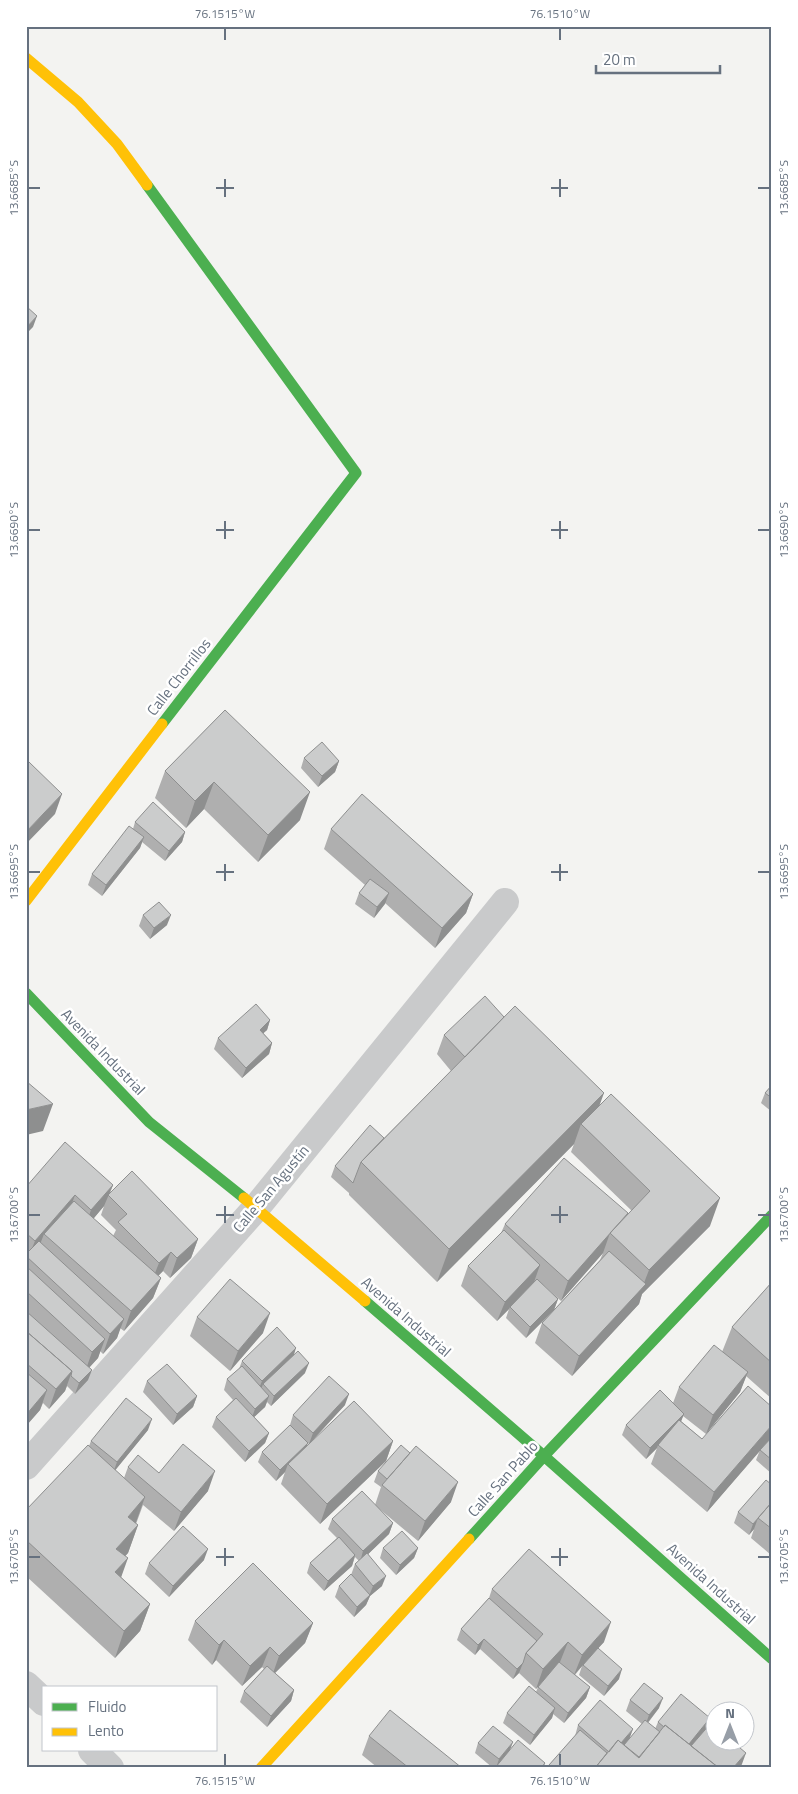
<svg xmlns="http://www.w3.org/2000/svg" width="798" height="1794" font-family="'Titillium Web',sans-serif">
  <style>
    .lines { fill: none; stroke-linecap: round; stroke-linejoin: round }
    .street { stroke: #c9cacb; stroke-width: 28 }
    .fast { stroke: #4caf50; stroke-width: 11 }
    .slow { stroke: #ffc107; stroke-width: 11 }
    .wall { fill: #afafaf; fill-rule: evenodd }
    .shaded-wall { fill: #8e8f8f }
    .building { fill: #cbcccc; stroke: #8e8f8f }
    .ticks { fill: none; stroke: #66717f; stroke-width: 2 }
    .labels { text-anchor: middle; stroke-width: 5; stroke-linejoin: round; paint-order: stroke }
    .street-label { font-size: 15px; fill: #66717f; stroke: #fff }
    .neatline { fill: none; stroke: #66717f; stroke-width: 2 }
    .ticks-label { font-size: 12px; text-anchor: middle; fill: #66717f }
  </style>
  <rect width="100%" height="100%" fill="#f3f3f1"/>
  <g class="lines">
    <path class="street" d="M26,1466l230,-258 249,-306
      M26,1685l18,17
      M92,1750l18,18"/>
    <path class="fast" d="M147,185l209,288 -194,251
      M26,993l123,129 95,76
      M365,1301l179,155 228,203
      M469,1539l75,-83 228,-241"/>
    <path class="slow" d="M26,58l52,44 39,42 30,41
      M26,901l136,-177
      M244,1198l121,103
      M261,1768l208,-229"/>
  </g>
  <path class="wall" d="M225,710l75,110 -42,42 -54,-53 -18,19 -31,-30 10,-27z
    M304,758l35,3 -4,11 -17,15 -17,-19z
    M135,822l50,10 -3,10 -17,19 -23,-19 -2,6 -38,48 -14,-11 4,-11 41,-45z
    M331,829l142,65 -7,19 -31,35 -50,-45 -11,15 -19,-14 4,-11 6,-8 -41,-36z
    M143,915l24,10 -17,14 -11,-13z
    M504,1017l95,89 111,120 -68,68 -3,10 -67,72 -37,-33 7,-20 58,-63 3,-7 -42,48 -22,-20 19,18 -4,11 -28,28 -20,-20 3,-9 -12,12 -36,-35 7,-20 33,-33 4,-9 123,-10 4,-3 -61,-59 3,-8 -137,138 -88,-87v-2l-18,-16 4,-11 49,-28 67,-67 -14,-17 7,-19z
    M270,1020l-3,10 -4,3 9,10 -3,11 -27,24 -28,-29 4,-11z
    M772,1085v27l-11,-9 4,-10z
    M113,1185l-3,8 88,46 -7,19 -21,20 -7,-7 -5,5 3,2 -8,20 -29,33 -4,-3 -3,10 -14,16 -3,-3 -2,7 -9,10 -1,12 -13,14 -8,-8 -2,5 -16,18 -6,-6 -3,7 -14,16v-239zM104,1206l-3,9 15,15 -3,6 -20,-17z
    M772,1282v117l-26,-23 -6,16 -34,42 -23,-18 -2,5 21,18 70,-2v37l-16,-14 4,-10 -53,62 -56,-48 6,-16 -11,11 -24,-24 4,-10 47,-22 6,-16 43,-35 10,-25z
    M197,1317l66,16 -33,38 -40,-35z
    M294,1354l11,19 -34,33 -4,-4 -2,5 -11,10 15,16 -4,10 -20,19 -33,-35 4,-10 17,-17 -9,-10 3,-11 12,-10 3,-8z
    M147,1381l50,15 -4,11 -20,18 -30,-33z
    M345,1405l-31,34 79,2 -7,20 -66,63 -39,-40 4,-12 -9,9 -18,-19 4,-10 28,-27 3,-10zM303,1438l6,6 -2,2z
    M148,1430l-33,40 9,8 4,-11 31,6 49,18 -34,40 -31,-26 -7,19 2,1 -10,28 -3,3 -4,21 29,27 -10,27 -25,27 -89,-82v-66l63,-64 2,-5z
    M378,1471l73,31 -33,39 -41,-34 16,16 -4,11 -21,20 14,32 -12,10 -4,9 -12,12 -19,-20 4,-11 12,-11 4,-11 4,-3 -4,-4 -3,9 -28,25 -17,-18 3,-10 27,-25 -9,-9 4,-10 43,-14 6,-18 -7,-5z
    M772,1485v69l-1,1 -20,-17 3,-9 -5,6 -15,-12 4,-11z
    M383,1548h35l-4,10 -18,17 -16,-17z
    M204,1560l-35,37 -24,-23 4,-11z
    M492,1589l112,53 -6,6 21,31 -15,17 -25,-21 3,-9 -7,9 15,12 -4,11 -22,25 -11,-9 -1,4 -22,27 -27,-22 4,-10 29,-21 2,-5 6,-6 -8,8 -17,-16 -6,6 -33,-30 -5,6 -18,-15 4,-11 28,-31z
    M195,1621l118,2 -8,20 -30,30 19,17 -3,11 -24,26 -27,-25 4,-11 20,-22 -2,-2 -20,19 -26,-26 -4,5 -24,-25z
    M630,1700l29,8 -11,15 7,6 3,-7 48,6 36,36 -3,4h-191l1,-3 26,-29 3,-11 52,13 12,-14 -16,-13z
    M369,1736l93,32h-84l-16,-13z
    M478,1743l32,7 35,13 -1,5h-51l-18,-15z"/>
  <path class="shaded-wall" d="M37,316l-4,11 -7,7v-6z
    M339,761l-4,11 -17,15 4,-11z
    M214,782l-10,27 -18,19 9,-27z
    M310,792l-10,28 -42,42 10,-27z
    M62,794l-7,20 -29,30v-12z
    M185,832l-3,10 -17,19 4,-10z
    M144,837l-4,11 -38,48 4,-11z
    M389,893l-4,11 -11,14 3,-11z
    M473,894l-7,19 -31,35 7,-20z
    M171,915l-4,10 -17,14 4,-11z
    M270,1020l-3,10 -11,10 4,-10z
    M272,1043l-3,11 -27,24 4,-10z
    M604,1093l-12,33 -11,-2 -7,20 -137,138 12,-33z
    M53,1104l-10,27 -17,4v-25z
    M113,1185l-9,21 -20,24 7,-20z
    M75,1195l-7,20 -24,19 -5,13 -11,11 7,-17z
    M720,1198l-10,28 -68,68 -3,10 -67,72 7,-20 63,-68 7,-18z
    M610,1233l-7,20 -42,48 7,-20z
    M198,1239l-7,19 -21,20 7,-20z
    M171,1252l-8,19 -12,12 8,-20z
    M540,1265l-7,20 -23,22 -1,2 -12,12 8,-19z
    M161,1278l-8,20 -29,33 7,-20z
    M558,1299l-4,11 -28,28 4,-11z
    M270,1313l-7,20 -33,38 8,-20z
    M124,1319l-7,19 -14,16 7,-20z
    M105,1339l-7,19 -13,14 7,-20z
    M296,1348l-3,10 -30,26 -1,3 -4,4 4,-10z
    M309,1363l-4,10 -34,33 3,-10z
    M92,1370l-4,10 -13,14 4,-11z
    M72,1371l-7,20 -16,18 7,-20z
    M748,1372l-8,20 -34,42 7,-19z
    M47,1390l-7,20 -14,16v-11z
    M349,1394l-4,11 -36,39 4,-11z
    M197,1396l-4,11 -20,18 4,-11z
    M269,1396l-4,11 -14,13 4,-11z
    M684,1414l-4,10 -22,21 -1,3 -11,11 4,-11z
    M152,1419l-4,11 -35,43 4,-11z
    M772,1425v12l-65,75 7,-20z
    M269,1433l-4,10 -20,19 4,-11z
    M393,1441l-7,20 -66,63 7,-20z
    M308,1443l-4,10 -16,11 -3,8 -9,9 4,-11z
    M215,1471l-7,20 -34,40 7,-19z
    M458,1482l-7,20 -33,39 7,-20z
    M145,1497l-10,28 -7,-8z
    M758,1518l-4,11 -5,6 4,-11z
    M393,1523l-4,11 -29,28 3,-11z
    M138,1525l-10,28 -21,23 9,-27z
    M418,1548l-4,10 -18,17 4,-10z
    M208,1549l-4,11 -35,37 4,-11z
    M355,1555l-3,11 -28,25 4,-10z
    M128,1558l-10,28 -3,-14z
    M386,1576l-4,10 -12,10 -4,9 -12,12 3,-10 12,-11 4,-10z
    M150,1604l-10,27 -25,27 9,-27z
    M611,1622l-7,20 -30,33 8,-20z
    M313,1623l-8,20 -33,33 7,-20z
    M484,1639l-4,10 -5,6 3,-10z
    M224,1640l-8,20 -4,5 7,-20z
    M568,1642l-8,20 -24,27 7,-20z
    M270,1647l-8,20 -20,19 8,-20z
    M523,1663l-4,10 -6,6 4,-10z
    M622,1669l-3,10 -15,17 4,-10z
    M590,1687l-4,11 -22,25 4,-10z
    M294,1690l-3,11 -24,26 4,-11z
    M663,1698l-4,10 -14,18 4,-11z
    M555,1708l-3,10 -22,27 4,-10z
    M710,1718l-4,11 -23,28 4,-11z
    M633,1729l-4,11 -21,25 4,-11z
    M513,1742l-4,11 -13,15 3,-9z
    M746,1753l-4,11 -3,4h-6z"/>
  <path class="building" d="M26,306l11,10 -11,12z
    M225,710l85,82 -42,43 -54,-53 -19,19 -30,-30z
    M322,742l17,19 -17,15 -18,-18z
    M29,762l33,32 -36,38v-67z
    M362,794l111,100 -31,34 -111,-99z
    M153,802l32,30 -16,19 -34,-29z
    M129,826l15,11 -38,48 -14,-11z
    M370,879l19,14 -12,14 -18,-14z
    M159,902l12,13 -17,13 -11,-13z
    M485,996l19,21 -39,40 -21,-22z
    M256,1004l14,16 -10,10 12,13 -26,25 -28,-30z
    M515,1006l89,87 -155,156 -88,-87z
    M26,1081l27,23 -27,6z
    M772,1085v13l-7,-5z
    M611,1094l109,104 -71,72 -39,-37 40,-42 -69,-67z
    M370,1125l14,13 -23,24 -8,21 -18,-17z
    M65,1142l48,43 -22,25 -16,-15 -40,46 -9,-8v-46z
    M564,1158l64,55 -60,68 -63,-57z
    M132,1171l66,68 -21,19 -6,-6 -12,11 -41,-41 9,-8 -19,-19z
    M74,1201l87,77 -30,33 -87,-77z
    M504,1230l36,35 -35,37 -37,-36z
    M39,1241l85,78 -14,15 -84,-78v-2z
    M609,1251l37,33 -67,72 -37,-33z
    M26,1266l79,73 -13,13 -66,-61z
    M230,1279l40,34 -32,38 -41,-34z
    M537,1279l21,20 -28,28 -20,-20z
    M772,1282v81l-40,-36z
    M26,1311l66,59 -13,13 -8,-7 1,-5 -46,-40z
    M277,1327l19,21 -34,33 -20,-20z
    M26,1331l46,40 -16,18 -30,-26z
    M714,1345l34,27 -35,43 -34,-28z
    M298,1351l11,12 -35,33 -11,-12z
    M167,1364l30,32 -20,18 -30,-33z
    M242,1366l27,30 -14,13 -28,-30z
    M26,1372l21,18 -21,25z
    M329,1376l20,18 -36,39 -20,-18z
    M748,1386l24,21v18l-58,67 -56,-47 21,-25 23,19z
    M660,1390l24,24 -34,34 -24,-23z
    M126,1398l26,21 -35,43 -26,-21z
    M236,1398l33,35 -20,18 -33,-34z
    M354,1401l39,40 -66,63 -39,-40z
    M290,1425l18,18 -28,27 -18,-18z
    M772,1437v23l-12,-10z
    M183,1444l32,27 -34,41 -53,-45 10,-12 21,18z
    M88,1445l57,52 -17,20 10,8 -22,24 12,9 -13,14 35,32 -26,27 -98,-91v-30z
    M401,1445l9,8 -23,26 -9,-8z
    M416,1446l42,36 -33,39 -43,-36z
    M766,1480l6,5v17l-19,22 -15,-12z
    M362,1491l31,32 -30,28 -31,-32z
    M772,1502v27l-14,-11z
    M183,1526l25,23 -35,37 -24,-23z
    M402,1531l16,17 -18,17 -17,-17z
    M339,1537l16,18 -27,26 -18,-18z
    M529,1549l82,73 -29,33 -14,-13 -25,27 -17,-16 17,-19 -51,-45z
    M367,1553l19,23 -13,10 -18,-22z
    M253,1563l60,60 -34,33 -9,-9 -20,19 -26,-26 -5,5 -24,-24z
    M351,1574l19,21 -13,12 -18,-21z
    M489,1598l48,43 -11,12 -3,10 -6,6 -33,-30 -6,6 -17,-16z
    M598,1648l24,21 -14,17 -25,-21z
    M559,1662l31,25 -22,26 -30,-26z
    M267,1666l27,24 -23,26 -27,-25z
    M644,1683l19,15 -14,17 -19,-15z
    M529,1686l26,22 -21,27 -27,-22z
    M681,1694l29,24 -21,26 -24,-19 -1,2 -6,-5z
    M600,1700l33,29 -12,14 -3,-3 -9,12 -31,-27z
    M390,1710l72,58h-53l-40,-32z
    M645,1720l15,12 -21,25 -15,-12z
    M711,1723l5,4v15h17l13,11 -13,15h-14l-28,-22z
    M665,1725l54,43h-124l23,-28 21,18z
    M493,1726l20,16 -14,17 -21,-16z
    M580,1730l27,23 -12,15h-44l-2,-3z
    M518,1740l27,23 -4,5h-46z"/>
  <path class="ticks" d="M225,28v12M560,28v12M225,179v18M560,179v18M28,188h12M216,188h18M551,188h17M758,188h12M225,521v18M560,521v18M28,530h12M216,530h18M551,530h17M758,530h12M225,864v17M560,864v17M28,872h12M216,872h18M551,872h17M758,872h12M225,1206v17M560,1206v17M28,1215h12M216,1215h18M551,1215h17M758,1215h12M225,1548v18M560,1548v18M28,1557h12M216,1557h18M551,1557h17M758,1557h12M225,1754v12M560,1754v12"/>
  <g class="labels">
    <g class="street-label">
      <text transform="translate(179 677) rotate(-52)" y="5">Calle Chorrillos</text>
      <text transform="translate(103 1052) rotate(46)" y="5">Avenida Industrial</text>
      <text transform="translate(271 1189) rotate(-50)" y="5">Calle San Agustín</text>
      <text transform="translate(406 1317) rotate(41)" y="5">Avenida Industrial</text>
      <text transform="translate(503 1479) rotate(-48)" y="5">Calle San Pablo</text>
      <text transform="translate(711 1584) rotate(42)" y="5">Avenida Industrial</text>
    </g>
  </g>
  <rect width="798" height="1794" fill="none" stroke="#ffffff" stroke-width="55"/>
  <rect x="42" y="1686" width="175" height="65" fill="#ffffff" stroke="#c2c6cc"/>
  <rect x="52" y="1703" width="25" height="8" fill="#4caf50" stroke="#c2c6cc"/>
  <text x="88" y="1712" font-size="15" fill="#66717f">Fluido</text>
  <rect x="52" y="1728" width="25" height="8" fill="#ffc107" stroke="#c2c6cc"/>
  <text x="88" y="1736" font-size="15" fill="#66717f">Lento</text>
  <g transform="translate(730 1726)"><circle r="24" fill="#ffffff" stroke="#c2c6cc"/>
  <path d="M0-4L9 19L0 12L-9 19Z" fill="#979ea7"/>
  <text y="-8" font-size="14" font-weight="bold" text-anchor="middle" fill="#66717f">N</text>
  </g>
  <path d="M596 65v8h124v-8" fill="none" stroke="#66717f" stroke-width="2.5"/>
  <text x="603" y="65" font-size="15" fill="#66717f" stroke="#ffffff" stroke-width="4" paint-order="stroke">20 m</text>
  <rect x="28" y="28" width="742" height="1738" class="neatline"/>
  <g class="ticks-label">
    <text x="225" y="18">76.1515°W</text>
    <text x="560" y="18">76.1510°W</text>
    <text transform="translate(14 188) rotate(-90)" y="4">13.6685°S</text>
    <text transform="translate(784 188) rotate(-90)" y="4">13.6685°S</text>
    <text transform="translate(14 530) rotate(-90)" y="4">13.6690°S</text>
    <text transform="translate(784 530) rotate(-90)" y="4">13.6690°S</text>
    <text transform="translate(14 872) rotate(-90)" y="4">13.6695°S</text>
    <text transform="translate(784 872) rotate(-90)" y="4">13.6695°S</text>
    <text transform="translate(14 1215) rotate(-90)" y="4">13.6700°S</text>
    <text transform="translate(784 1215) rotate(-90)" y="4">13.6700°S</text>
    <text transform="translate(14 1557) rotate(-90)" y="4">13.6705°S</text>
    <text transform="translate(784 1557) rotate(-90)" y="4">13.6705°S</text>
    <text x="225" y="1785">76.1515°W</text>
    <text x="560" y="1785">76.1510°W</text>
  </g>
</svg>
